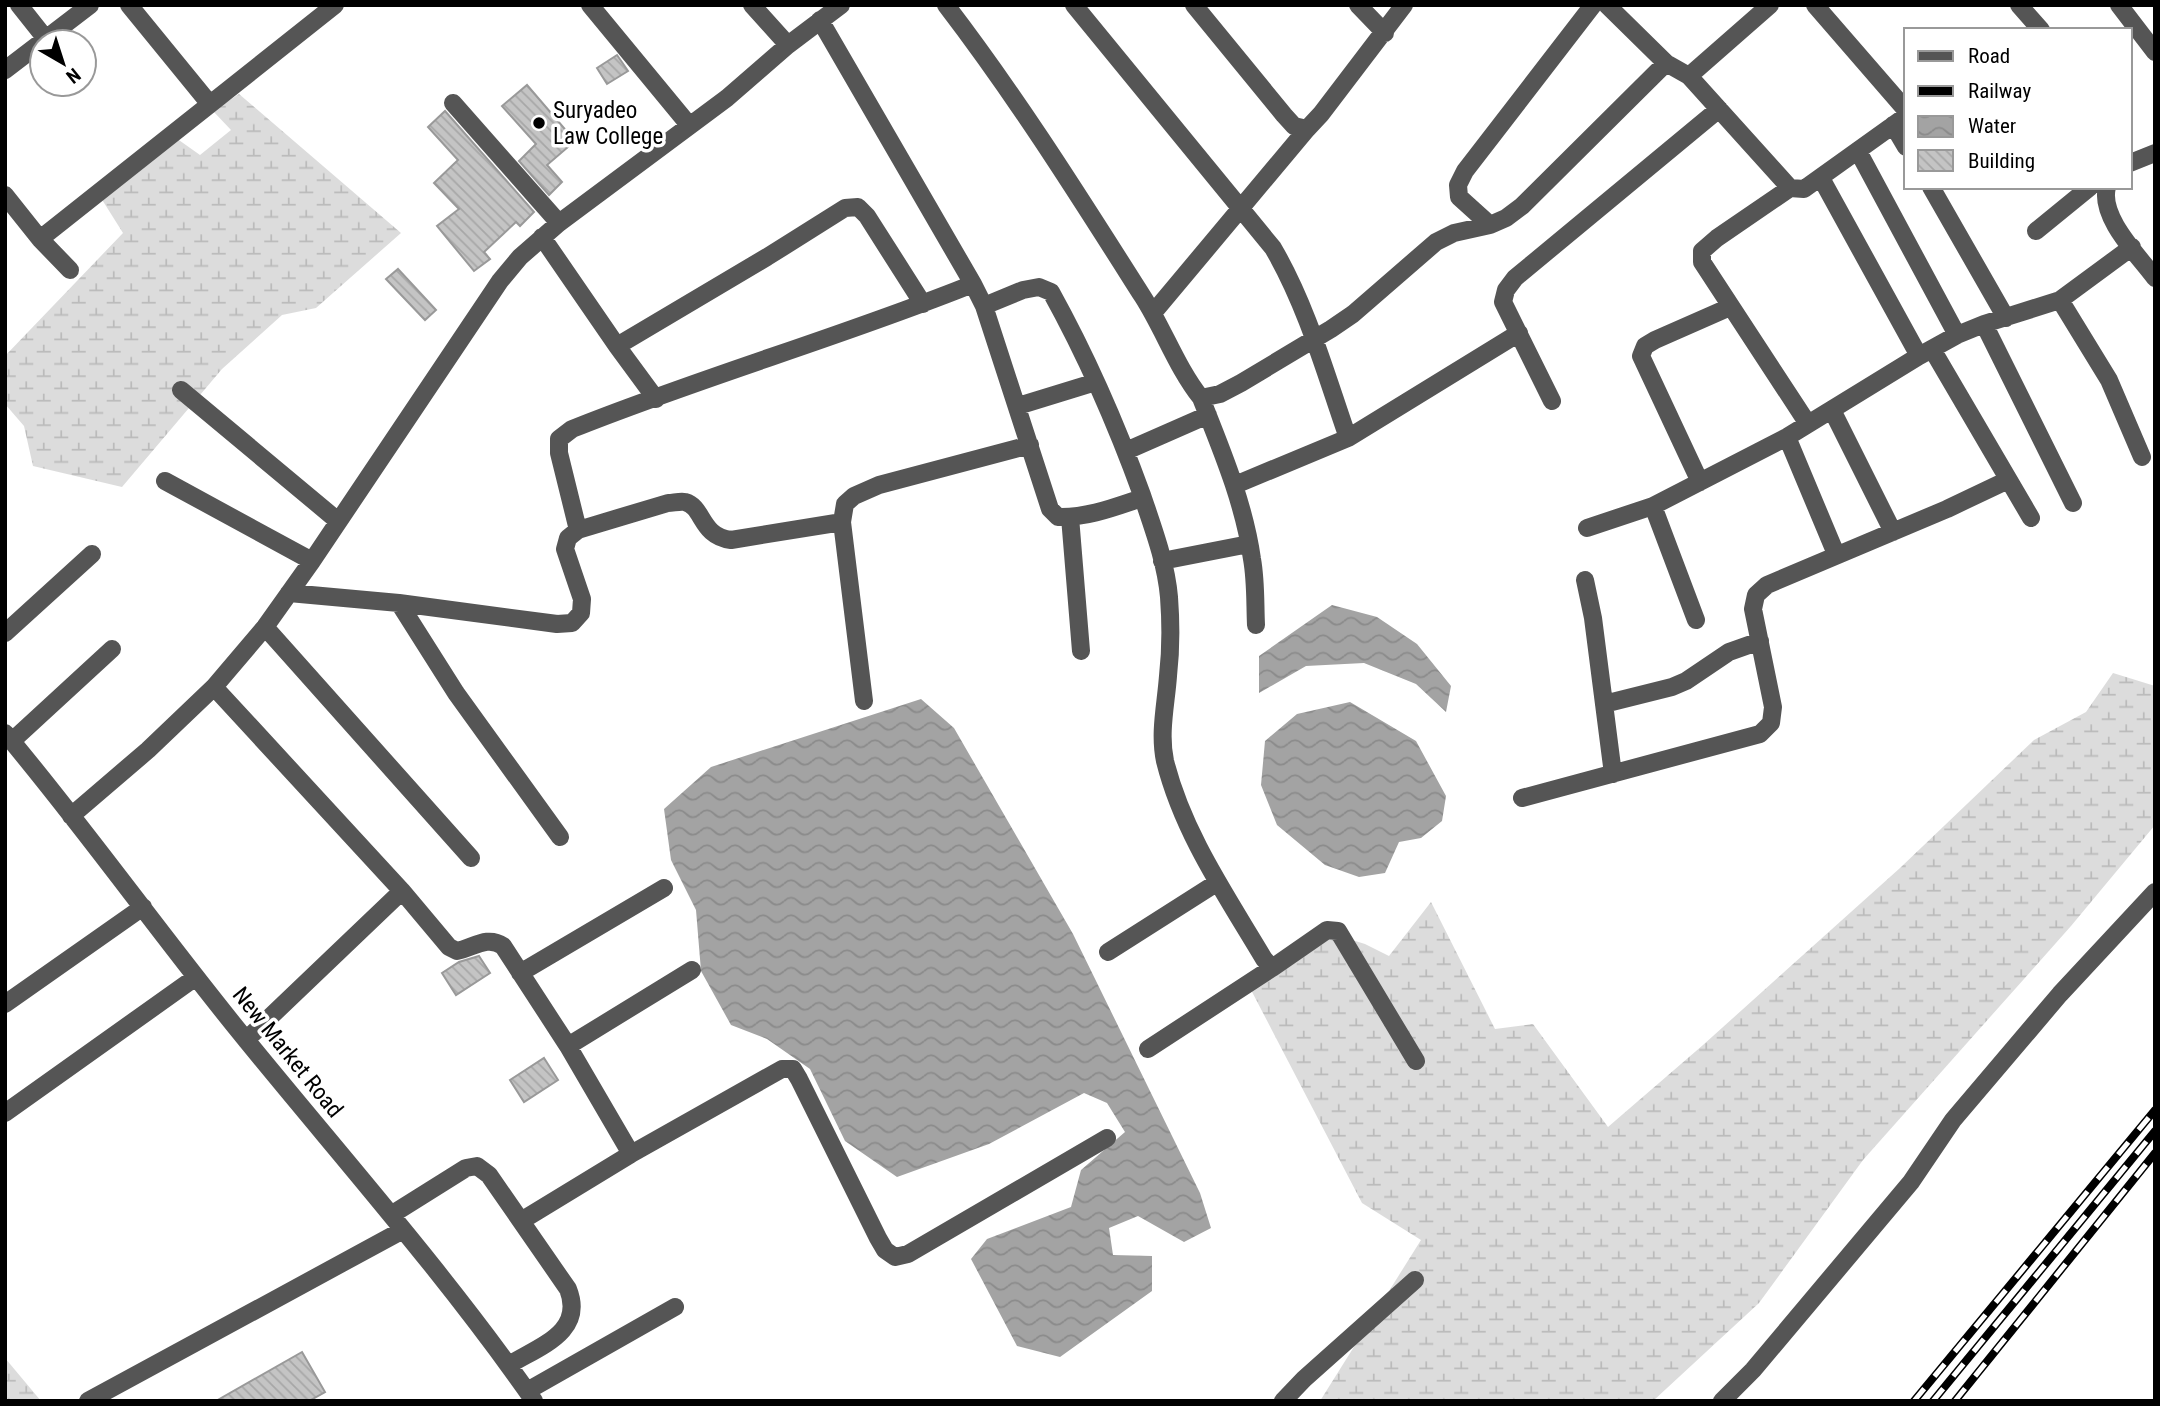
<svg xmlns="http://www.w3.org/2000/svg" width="2160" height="1406" font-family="'Roboto Condensed',sans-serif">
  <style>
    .wetland { fill: url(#wetland-marsh) }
    .water { fill: url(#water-waves) }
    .building { fill: url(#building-back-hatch); stroke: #999; stroke-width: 2 }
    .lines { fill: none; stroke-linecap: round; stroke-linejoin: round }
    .minor { stroke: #555; stroke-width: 18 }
    .rail-casing { stroke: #000; stroke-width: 8 }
    .rail { stroke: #fff; stroke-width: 5; stroke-dasharray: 16; stroke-linecap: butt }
    .poi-dot { fill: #000; stroke: #fff; stroke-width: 2.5 }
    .labels { text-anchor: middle; stroke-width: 7; stroke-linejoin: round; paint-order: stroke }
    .poi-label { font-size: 23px; fill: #000; stroke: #fff; text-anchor: start }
    .street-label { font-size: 23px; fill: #000; stroke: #fff }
  </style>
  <defs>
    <pattern id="wetland-marsh" width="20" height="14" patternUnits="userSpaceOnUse" patternTransform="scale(1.75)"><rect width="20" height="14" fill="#dcdcdc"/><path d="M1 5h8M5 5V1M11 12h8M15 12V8" fill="none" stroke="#bbb"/></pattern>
    <pattern id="water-waves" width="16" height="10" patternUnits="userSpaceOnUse" patternTransform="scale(1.75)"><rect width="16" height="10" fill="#a3a3a3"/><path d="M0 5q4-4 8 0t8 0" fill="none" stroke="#8b8b8b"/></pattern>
    <pattern id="building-back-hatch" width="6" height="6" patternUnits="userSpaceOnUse" patternTransform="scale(1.75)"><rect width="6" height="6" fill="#c4c4c4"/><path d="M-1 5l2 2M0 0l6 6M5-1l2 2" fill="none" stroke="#a7a7a7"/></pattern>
  </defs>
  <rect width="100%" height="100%" fill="#fff"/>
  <path class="wetland" d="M239,94l162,139 -85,75 -34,7 -60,54 -100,118 -89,-21 -9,-40 -19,-22v-48l118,-123 -22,-35 75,-60 24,17 31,-25 -18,-19z
    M2113,673l42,13v139l-84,101 -208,234 -104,143 -106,98h-333l101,-161 -59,-37 -112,-215 86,-53 29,9 24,12 42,-54 64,127 38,-5 75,103 95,-82 197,-177 134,-128 52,-28z
    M5,1358l36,43h-36z"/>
  <path class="water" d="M1332,605l45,12 40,27 34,42 -5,26 -30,-28 -52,-21 -58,3 -47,27v-37z
    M921,699l33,29 119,206 127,259 11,35 -27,14 -46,-26 -29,12 4,27 39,1v35l-92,66 -43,-11 -46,-87 16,-20 84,-32 10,-37 44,-38 -18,-29 -23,-10 -95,51 -92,33 -52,-36 -35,-72 -43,-30 -36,-14 -30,-54 -5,-61 -25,-50 -7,-51 47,-42z
    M1350,702l66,39 30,55 -4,25 -21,17 -22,4 -14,31 -26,4 -34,-12 -48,-40 -16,-40 4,-44 32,-27z"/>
  <path class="building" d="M617,55l11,16 -21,13 -10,-16z
    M527,85l48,56 -28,24 15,17 -13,13 -30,-34 17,-17 -34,-38z
    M445,111l89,101 -14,14 -4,-4 -32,30 6,7 -16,12 -37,-45 22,-17 -25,-26 24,-23 -30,-33z
    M398,269l38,41 -11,10 -39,-41z
    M479,956l11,17 -34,22 -14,-22 17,-11z
    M544,1058l14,22 -34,22 -14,-22z
    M302,1352l23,40 -16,9h-93z"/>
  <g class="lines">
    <path class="minor" d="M19,5l27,34
      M129,5l80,98
      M590,5l99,120
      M752,5l36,40
      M946,5c72,94 134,193 197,292 21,33 34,71 58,101l19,-4 21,-11 90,-54 22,-15 83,-72 18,-9 36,-8 16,-7 16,-12 144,-143
      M1074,5l199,243c34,58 53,127 75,190
      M1194,5l90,110 10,11 13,3 14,-15 83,-109
      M1358,5l27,28
      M1607,5l59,58 23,13 101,112 14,1 102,-73
      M1815,5l91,105
      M2019,5l22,25
      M2119,5l36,47
      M820,20l153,264 11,22 66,203 8,8c29,1 57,-10 84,-19
      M5,70l85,-65
      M1689,76l81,-71
      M453,103l106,120
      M1893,125l13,22
      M1858,151l99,184
      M2130,163l25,-10
      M1821,178l98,178
      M1931,187l75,131
      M2107,187c-8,30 31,68 48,91
      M1790,188l-73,50 -15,13v11l106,162
      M5,195l35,44 30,31
      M1490,225l-31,-28 -1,-12 7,-14 128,-166
      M2036,231l54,-44
      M542,237l75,109 39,53
      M40,239l295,-234
      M2060,300l49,80 33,77
      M984,306l39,-16 16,-3 12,5c36,65 66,134 91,203 11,33 24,67 27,102 2,27 2,53 -1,79 -2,28 -9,57 -3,85 18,72 61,134 99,198l8,9 55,-38 11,1 78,130
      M1153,313l154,-184
      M1984,324l89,179
      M617,346l150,-89 78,-49 13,-1 9,9 56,88
      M1932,349l99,169
      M181,390l157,131
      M1201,398c21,53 43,105 51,161 4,22 3,44 4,66
      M1552,401l-49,-99 3,-12 9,-12 204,-169
      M1018,406l78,-24
      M1832,410l61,122
      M1787,437l49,117
      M1126,451l82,-36
      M165,481l147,80
      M1700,482l-59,-126 4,-10 10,-6 75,-33
      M1235,485l113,-47 171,-105
      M1653,506l43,114
      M1070,517l11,134
      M1587,528l66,-22 134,-69 132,-81 38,-21 27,-11 76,-24 72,-53
      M578,530l-19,-77v-14l13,-10c132,-53 269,-92 401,-145
      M1162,561l87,-17
      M1585,580l8,38 20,156
      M289,593l110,10 158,21 15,-1 9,-10 1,-14 -17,-50 3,-11 10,-8 90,-27c5,0 12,-2 17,-1 19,5 15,34 46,38l111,-18
      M399,603l57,90 104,144
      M265,627l206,231
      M5,633l87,-79
      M214,687l188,204 47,56 8,4c16,-3 30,-16 46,-5l65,100 63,108
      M864,701l-22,-179 3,-18 9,-8 25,-11 151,-40
      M1604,704l68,-17 14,-6 43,-29 31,-11
      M5,733c84,100 159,207 242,308 97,119 199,234 287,360
      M12,741l100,-92
      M1522,798l238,-64 11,-11 2,-16 -20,-98 3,-14 11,-10 180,-76 61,-29
      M71,816l77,-66 66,-63 51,-60 47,-66 188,-280 20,-24 39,-34 168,-125 61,-53 53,-40
      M1108,952l110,-70
      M520,973l144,-85
      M5,1004l138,-97
      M246,1040l156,-149
      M568,1046l124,-76
      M1148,1049l124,-81
      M5,1113l191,-136
      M391,1215l75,-47 11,-2 12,9 79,114c17,43 -28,57 -59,76
      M521,1221l110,-67 151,-85h11l6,10 79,159 7,12 10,7 13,-3 199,-116
      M527,1391l148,-84
      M88,1401l315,-171
      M1283,1401l21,-22 111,-99
      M1722,1401l31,-31 158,-188 42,-62 107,-126 95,-102"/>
    <g class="rail-casing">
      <path id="rail" d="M1914,1401l241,-291
        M1933,1401l222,-270
        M1955,1401l200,-248"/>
    </g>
    <use href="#rail" class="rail"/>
  </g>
  <circle class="poi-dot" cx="539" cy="123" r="7"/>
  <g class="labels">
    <g class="poi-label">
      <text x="553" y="118">Suryadeo<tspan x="553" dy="26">Law College</tspan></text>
    </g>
    <g class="street-label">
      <text transform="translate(288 1052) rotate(51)" y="8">New Market Road</text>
    </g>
  </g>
  <rect width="2160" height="1406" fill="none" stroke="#000000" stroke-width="14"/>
  <rect x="1904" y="28" width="228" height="161" fill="#ffffff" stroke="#999999" stroke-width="2"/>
  <rect x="1918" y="51" width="35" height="10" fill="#555555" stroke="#999999" stroke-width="2"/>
  <text x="1968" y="63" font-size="21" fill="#000000">Road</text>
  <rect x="1918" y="86" width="35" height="10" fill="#000000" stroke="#999999" stroke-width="2"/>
  <text x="1968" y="98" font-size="21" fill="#000000">Railway</text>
  <rect x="1918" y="116" width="35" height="21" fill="url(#water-waves)" stroke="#999999" stroke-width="2"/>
  <text x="1968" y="133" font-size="21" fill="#000000">Water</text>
  <rect x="1918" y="150" width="35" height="21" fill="url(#building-back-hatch)" stroke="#999999" stroke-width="2"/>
  <text x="1968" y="168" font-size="21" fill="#000000">Building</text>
  <g transform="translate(63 63) rotate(141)"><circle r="33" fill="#ffffff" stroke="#999999" stroke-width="2"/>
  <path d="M0-5L12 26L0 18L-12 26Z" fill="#000000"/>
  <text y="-10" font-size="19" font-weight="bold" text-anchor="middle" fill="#000000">N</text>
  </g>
</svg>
